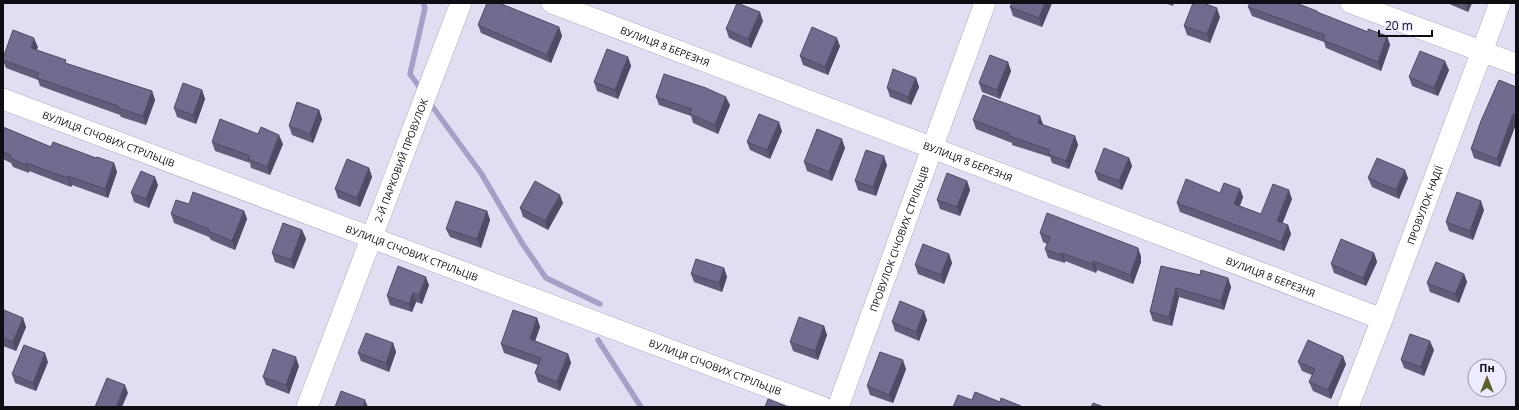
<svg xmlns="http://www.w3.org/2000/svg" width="1519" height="410" font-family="'Open Sans',sans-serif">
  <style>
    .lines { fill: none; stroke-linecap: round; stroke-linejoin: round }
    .stream { stroke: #a4a0c6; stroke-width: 5.5 }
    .minor-casing { stroke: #acaabd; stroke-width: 22 }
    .minor { stroke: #fff; stroke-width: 21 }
    .wall { fill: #605d7b }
    .shaded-wall { fill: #4e4c64 }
    .building { fill: #706c8f; stroke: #4e4c64 }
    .labels { text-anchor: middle; stroke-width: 3; stroke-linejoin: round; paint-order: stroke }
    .street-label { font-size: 10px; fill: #0f0e15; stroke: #edebff }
  </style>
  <rect width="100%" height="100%" fill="#e0def2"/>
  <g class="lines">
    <path class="stream" d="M422,91l-12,-17 15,-66 -2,-5
      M429,102l52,71 41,70 24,35 54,26
      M598,340l43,67"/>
    <g class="minor-casing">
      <g id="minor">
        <path id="s1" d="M552,3l830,316"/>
        <path d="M1351,3l165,61"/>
        <path id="s2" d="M3,99l819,308"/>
        <path id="s3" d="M307,407l154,-404"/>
        <path id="s4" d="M838,407l147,-404"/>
        <path id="s5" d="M1348,407l34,-88 118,-316"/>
      </g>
    </g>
    <use href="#minor" class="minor"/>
  </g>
  <path class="wall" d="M1012,3h40l-10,24 -29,-11 -3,-9z
    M1165,3h9l-1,3z
    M1447,3h25l-4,9z
    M1248,7l69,4 1,2 50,19 19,4 3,9 -9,26 -55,-23 -2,-6 -72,-26z
    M1220,17l-10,26 -23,-8 -3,-9z
    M763,21l-12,27 -22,-10 -3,-9z
    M478,25l81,2 3,9 -11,27 -70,-30z
    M840,46l-12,29 -25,-10 -3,-9z
    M38,47l-2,3 32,14 84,27 3,9 -9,25 -25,-8 -1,-2 -80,-29 -2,-6 -32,-12 -3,-7v-3z
    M628,57l3,9 -13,33 -21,-8 -3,-9z
    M1008,62l3,9 -11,28 -18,-7 -3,-9z
    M1449,70l-11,26 -26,-10 -3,-9z
    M916,78l3,9 -8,18 -21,-8 -3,-9z
    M1516,87v37l-16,43 -26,-9 -3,-9z
    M202,90l3,9 -9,25 -19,-7 -3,-9z
    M656,97l74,8 -12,29 -25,-11 -2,-7 -32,-11z
    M319,110l3,9 -9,24 -21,-8 -3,-9z
    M973,120l70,4v1l32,11 3,9 -9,24 -17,-6 -2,-6 -38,-12v-2l-36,-14z
    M3,127l48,20 63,16 3,9 -9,26 -36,-13 -1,2 -42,-16v2l-16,-6 -2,-4 -8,-4z
    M782,131l-12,28 -20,-9 -3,-8z
    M258,134l25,10 -13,31 -19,-7 -1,-5 -35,-12 -3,-9z
    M845,148l-13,33 -25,-10 -3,-9z
    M1129,158l3,8 -10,24 -24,-10 -3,-8z
    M887,165l-11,31 -18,-6 -3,-9z
    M369,168l3,9 -12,30 -22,-9 -3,-9z
    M1368,178h40l-9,21 -27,-12z
    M967,181l3,9 -10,26 -20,-7 -3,-9z
    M158,185l-9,23 -15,-6 -3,-9z
    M1240,189l3,8 -3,9 21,8 31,-15 -10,24 6,2 3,9 -7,17 -104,-39 -3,-9z
    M563,203l-15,27 -25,-13 -3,-9z
    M189,204l55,7 3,8 -12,31 -24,-10 -2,-3 -35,-14 -3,-9z
    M1484,210l-11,30 -24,-9 -3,-9z
    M487,211l3,9 -9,28 -31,-11 -4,-8z
    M302,230l4,9 -12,30 -19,-7 -3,-9z
    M1040,233l101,23v6l-8,22 -36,-14 -1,3 -31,-12v2l-17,-5 -3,-9 2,-5 -4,-2z
    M1374,253l3,9 -11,24 -32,-13 -3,-9z
    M949,254l3,9 -8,21 -26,-10 -3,-9z
    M1161,266l39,9 28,3 3,9 -7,23 -45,-13 -7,29 -19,-5 -3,-9z
    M724,268l3,9 -5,15 -28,-10 -3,-8z
    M1464,274l3,8 -8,21 -29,-11 -3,-9z
    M429,285l-7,19 -6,-2 -4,10 -22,-7 -3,-9z
    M3,311l20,7 3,9 -10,24 -13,-5z
    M537,318l3,9 -5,14 33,13 3,9 -11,28 -22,-9 -3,-9 3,-8 -34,-12 -3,-9z
    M927,320l-8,21 -24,-10 -3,-9z
    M824,326l3,9 -9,25 -25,-9 -3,-9z
    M393,343l3,9 -7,20 -28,-11 -3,-8z
    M1434,350l-10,26 -20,-8 -3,-8z
    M48,362l-12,29 -21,-8 -3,-9z
    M1298,362l48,2 -15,35 -18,-8 -4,-9 3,-7 -10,-4z
    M299,366l-10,28 -23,-9 -3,-8z
    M906,369l-13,34 -23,-8 -3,-9z"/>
  <path class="shaded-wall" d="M1045,3h7l-10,24 -3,-9z
    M1465,3h7l-4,9z
    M1217,8l3,9 -10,26 -3,-9z
    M760,12l3,9 -12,27 -3,-9z
    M559,27l3,9 -11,27 -4,-8z
    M1387,36l3,9 -9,26 -3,-9z
    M34,38l4,9 -4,10 -3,-9z
    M837,38l3,8 -12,29 -3,-8z
    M628,57l3,9 -13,33 -3,-9z
    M1445,61l4,9 -11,26 -4,-8z
    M1008,62l3,9 -11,28 -3,-9z
    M916,78l3,9 -8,18 -3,-8z
    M202,90l3,9 -9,25 -3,-9z
    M152,91l3,9 -9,25 -3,-9z
    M726,97l4,8 -12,29 -3,-9z
    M319,110l3,9 -9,24 -3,-9z
    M1513,114l3,7v3l-16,43 -3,-8z
    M1040,116l3,8 -2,8 -3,-9z
    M779,122l3,9 -12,28 -3,-9z
    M279,135l4,9 -13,31 -3,-8z
    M1075,136l3,9 -9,24 -3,-8z
    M842,139l3,9 -13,33 -3,-9z
    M884,156l3,9 -11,31 -3,-9z
    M1129,158l3,8 -10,24 -3,-9z
    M26,163l3,8v2l-4,-8z
    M114,163l3,9 -9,26 -3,-9z
    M369,168l3,9 -12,30 -3,-9z
    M1405,170l3,8 -9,21 -3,-9z
    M68,176l4,9 -1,2 -3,-9z
    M155,177l3,8 -9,23 -3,-9z
    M967,181l3,9 -10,26 -3,-9z
    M1240,189l3,8 -6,16 -3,-9z
    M1289,190l3,9 -12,31 -3,-9z
    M560,195l3,8 -15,27 -3,-9z
    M1481,201l3,9 -11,30 -3,-9z
    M244,211l3,8 -12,31 -3,-9z
    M487,211l3,9 -9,28 -4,-9z
    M1288,225l3,9 -7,17 -3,-9z
    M302,230l4,9 -12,30 -3,-9z
    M1138,248l3,8v6l-8,22 -3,-9z
    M1062,253l3,8v2l-4,-8z
    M1374,253l3,9 -11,24 -3,-8z
    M949,254l3,9 -8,21 -3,-9z
    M1094,261l3,9 -1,3 -4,-9z
    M724,268l3,9 -5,15 -3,-9z
    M1464,274l3,8 -8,21 -4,-9z
    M426,277l3,8 -7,19 -3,-9z
    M1228,278l3,9 -7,23 -3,-9z
    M1176,288l3,9 -7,29 -3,-9z
    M413,293l3,9 -4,10 -3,-8z
    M924,311l3,9 -8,21 -3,-9z
    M23,318l3,9 -10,24 -3,-9z
    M537,318l3,9 -7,20 -3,-8z
    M824,326l3,9 -9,25 -3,-9z
    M1430,341l4,9 -10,26 -3,-9z
    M393,343l3,9 -7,20 -3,-9z
    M45,353l3,9 -12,29 -3,-8z
    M568,354l3,9 -11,28 -3,-9z
    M1343,356l3,8 -15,35 -3,-9z
    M296,357l3,9 -10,28 -3,-9z
    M903,360l3,9 -13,34 -4,-8z
    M125,385l3,8 -6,14h-6z
    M365,400l3,7h-5z"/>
  <path class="building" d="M487,3h12l60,24 -12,28 -69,-30z
    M737,3l23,9 -12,27 -22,-10z
    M1012,3h33l-6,15 -29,-11z
    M1193,3h10l14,5 -10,26 -23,-8z
    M1250,3h46l21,8v1l51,20v-3l19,7 -9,26 -55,-22 2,-5 -77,-28z
    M812,27l25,11 -12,29 -25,-11z
    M13,30l21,8 -3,10 35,12 -1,3 87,28 -9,25 -25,-8v-2l-81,-28 2,-5 -36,-13v-2z
    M607,49l21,8 -13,33 -21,-8z
    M1420,51l25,10 -11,27 -25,-11z
    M990,55l18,7 -11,28 -18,-7z
    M893,69l23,9 -8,19 -21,-9z
    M664,74l42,14 20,9 -11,28 -25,-11 2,-5 -36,-12z
    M1499,80l17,7v28l-3,-1 -16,45 -26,-10 10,-28z
    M183,83l19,7 -9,25 -19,-7z
    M983,95l57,21 -2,7 37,13 -9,25 -18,-7 2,-4 -41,-14 1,-2 -37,-14z
    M297,102l22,8 -9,24 -21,-8z
    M759,114l20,8 -12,28 -20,-8z
    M220,119l38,15 3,-7 18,8 -12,32 -19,-8 2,-3 -38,-14z
    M3,127l48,20 2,-5 43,16 1,-1 17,6 -9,26 -37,-13v2l-42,-15 -1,2 -15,-7 1,-3 -8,-3z
    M817,129l25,10 -13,33 -25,-10z
    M1104,148l25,10 -10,23 -24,-9z
    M866,150l18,6 -11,31 -18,-6z
    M1377,158l28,12 -9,20 -28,-12z
    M347,159l22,9 -12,30 -22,-9z
    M141,171l14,6 -9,22 -15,-6z
    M947,173l20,8 -10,26 -20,-7z
    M1186,179l34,14 4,-10 16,6 -6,15 27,10 12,-30 16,6 -12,31 11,4 -7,17 -104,-39z
    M535,181l25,14 -15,26 -25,-13z
    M193,192l51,19 -12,30 -24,-10 1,-2 -38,-15 5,-14 13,4z
    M1457,192l24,9 -11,30 -24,-9z
    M456,201l31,10 -10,28 -31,-10z
    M1047,213l91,35v5l-8,22 -36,-14 -2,3 -30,-11 -1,2 -16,-6 5,-12 -10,-4z
    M283,223l19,7 -11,30 -19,-7z
    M1341,239l33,14 -11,25 -32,-14z
    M923,244l26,10 -8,21 -26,-10z
    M696,259l28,9 -5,15 -28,-9z
    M1436,262l28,12 -9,20 -28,-11z
    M398,266l28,11 -7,18 -6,-2 -4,11 -22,-8z
    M1161,266l39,9 1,-5 27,8 -7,23 -45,-13 -7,29 -19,-5z
    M900,301l24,10 -8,21 -24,-10z
    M4,310l19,8 -10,24 -10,-4z
    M513,310l24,8 -7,21 38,15 -11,28 -22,-9 6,-15 -40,-14z
    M799,317l25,9 -9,25 -25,-9z
    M366,333l27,10 -7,20 -28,-10z
    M1410,334l20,7 -9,26 -20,-7z
    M1308,340l35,16 -15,34 -19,-8 6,-13 -17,-7z
    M24,345l21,8 -12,30 -21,-9z
    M273,349l23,8 -10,28 -23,-8z
    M880,352l23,8 -14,35 -22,-9z
    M107,378l18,7 -9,22h-21z
    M341,391l24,9 -2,7h-28z
    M975,392l25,10 1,-4 20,8v1h-68l5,-12 14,5z
    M768,399l20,8h-23z
    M1093,403l11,4h-13z"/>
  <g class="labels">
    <g class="street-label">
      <text dy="4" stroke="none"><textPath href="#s1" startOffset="121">ВУЛИЦЯ 8 БЕРЕЗНЯ</textPath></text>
      <text dy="4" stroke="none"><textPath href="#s2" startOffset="113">ВУЛИЦЯ СІЧОВИХ СТРІЛЬЦІВ</textPath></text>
      <text dy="4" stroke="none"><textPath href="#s3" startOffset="264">2-Й ПАРКОВИЙ ПРОВУЛОК</textPath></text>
      <text dy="4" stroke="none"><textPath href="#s1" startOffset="445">ВУЛИЦЯ 8 БЕРЕЗНЯ</textPath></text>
      <text dy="4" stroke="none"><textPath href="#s5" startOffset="216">ПРОВУЛОК НАДІЇ</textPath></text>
      <text dy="4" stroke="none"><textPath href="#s4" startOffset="179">ПРОВУЛОК СІЧОВИХ СТРІЛЬЦІВ</textPath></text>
      <text dy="4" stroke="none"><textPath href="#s2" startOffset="437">ВУЛИЦЯ СІЧОВИХ СТРІЛЬЦІВ</textPath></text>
      <text dy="4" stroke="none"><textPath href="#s1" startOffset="769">ВУЛИЦЯ 8 БЕРЕЗНЯ</textPath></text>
      <text dy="4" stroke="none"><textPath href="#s2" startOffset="761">ВУЛИЦЯ СІЧОВИХ СТРІЛЬЦІВ</textPath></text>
    </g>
  </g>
  <rect width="1519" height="410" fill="none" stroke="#0f0e15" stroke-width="8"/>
  <g transform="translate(1487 378)"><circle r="19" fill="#edebff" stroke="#9493a1"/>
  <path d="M0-3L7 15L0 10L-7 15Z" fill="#5f602e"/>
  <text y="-6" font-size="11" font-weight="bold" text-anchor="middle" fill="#0f0e15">Пн</text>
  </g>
  <path d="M1379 30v6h53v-6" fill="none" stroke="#0f0e15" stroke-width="2"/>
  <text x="1385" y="30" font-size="12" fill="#0f0e15" stroke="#edebff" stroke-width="3" paint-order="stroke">20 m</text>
</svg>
